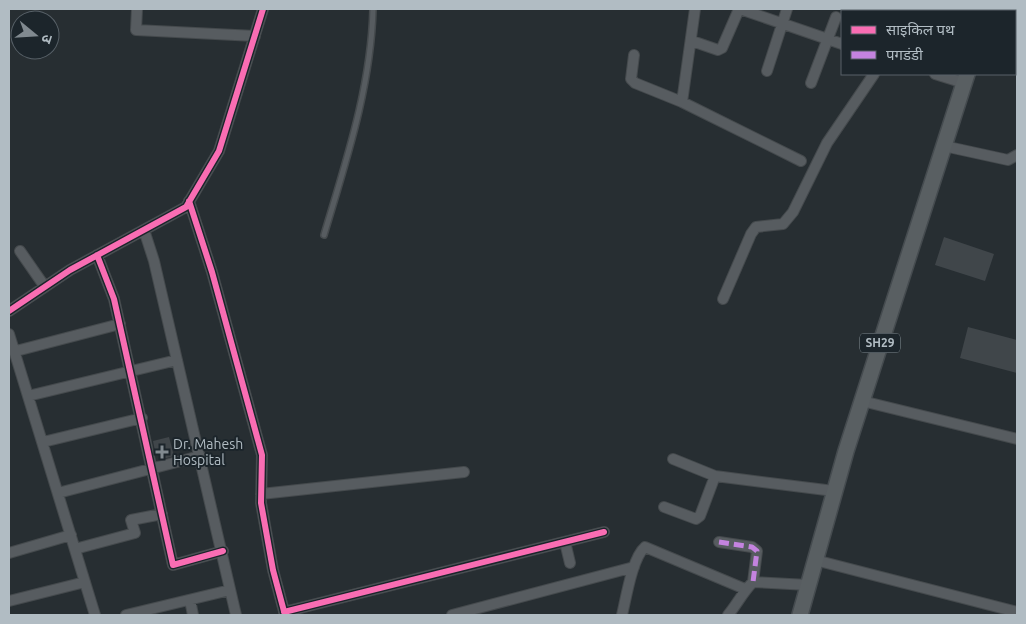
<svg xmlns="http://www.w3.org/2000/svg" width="1026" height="624" font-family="Ubuntu,'Noto Sans Devanagari',sans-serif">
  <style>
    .building { fill: #40464a }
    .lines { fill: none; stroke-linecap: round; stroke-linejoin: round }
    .service-casing { stroke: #454a4d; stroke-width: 8 }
    .minor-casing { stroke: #454a4d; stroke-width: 12 }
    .primary-casing { stroke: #454b4f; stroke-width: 18 }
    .service { stroke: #575c60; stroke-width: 5 }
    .minor { stroke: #575c60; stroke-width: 10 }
    .primary { stroke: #595f62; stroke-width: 15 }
    .quiet { stroke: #c483df; stroke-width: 5; stroke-dasharray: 10 5; stroke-linecap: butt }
    .cycleway-casing { stroke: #1c252b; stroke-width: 9 }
    .cycleway { stroke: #f96db3; stroke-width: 6 }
    .poi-dot { fill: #818a90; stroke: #1c252b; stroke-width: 2 }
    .labels { text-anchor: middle; stroke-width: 4; stroke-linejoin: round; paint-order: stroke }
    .shield { fill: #1c252b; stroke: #848f95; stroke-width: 1 }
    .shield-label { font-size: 12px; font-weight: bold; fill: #b1bcc3 }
    .poi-label { font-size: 14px; fill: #b1bcc3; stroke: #1c252b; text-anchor: start }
  </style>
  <rect width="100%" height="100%" fill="#272e32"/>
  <path class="building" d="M944,237l50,17 -9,27 -50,-16z
    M968,327l49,13v33l-57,-15z
    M169,437l5,19 -11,3 -2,-10 -6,2 -2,-10z"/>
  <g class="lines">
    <g class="service-casing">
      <path id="service" d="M324,235c22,-74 47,-148 49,-226"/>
    </g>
    <g class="minor-casing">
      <path id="minor" d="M137,9l-1,21 119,6
        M695,9l-13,93 119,59
        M740,9l102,35
        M959,9l6,2
        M1003,9l7,2
        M692,41l26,9 4,-2 17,-39
        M634,55l-3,24 4,4 47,19
        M767,71l20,-62
        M935,74l29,9
        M811,83l25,-66
        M944,146l64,14 9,-5
        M189,201l23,71 50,183 -1,48 12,67 12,45
        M144,230l10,31 82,354
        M20,251l25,36
        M97,255l17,44 59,266 50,-14
        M723,299l28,-65 5,-7 27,-3 10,-12 34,-69 47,-69
        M9,311l61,-41 116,-63 33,-56 44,-142
        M9,334l86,281
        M16,351l104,-27
        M28,396l149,-36
        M862,401l155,38
        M43,442l99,-24
        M673,459l42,17 119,15
        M58,493l142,-37
        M261,494l203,-22
        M664,507l32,12 4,-3 15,-40
        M565,542l5,21
        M719,542l33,5 5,4 -4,31
        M75,549l60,-16 -4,-13 31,-6
        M9,553l62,-18
        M815,560l202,52
        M190,600l3,15
        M9,601l76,-19
        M284,612l320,-80
        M126,615l104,-25
        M452,615l182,-48
        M622,615c4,-16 10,-57 23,-68l100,42
        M728,615c10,-12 14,-22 25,-33l55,3"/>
    </g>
    <g class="primary-casing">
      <path id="primary" d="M988,11v-2
        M800,615l46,-164 121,-377"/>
    </g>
    <use href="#service" class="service"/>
    <use href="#minor" class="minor"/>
    <use href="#primary" class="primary"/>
    <path class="quiet" d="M719,542l33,5 5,4 -4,31"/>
    <g class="cycleway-casing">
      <path id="cycleway" d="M189,201l23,71 50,183 -1,48 12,67 12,45
        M97,255l17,44 59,266 50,-14
        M9,311l61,-41 116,-63 33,-56 44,-142
        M284,612l320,-80"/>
    </g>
    <use href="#cycleway" class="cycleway"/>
  </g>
  <path class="poi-dot" d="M159.5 444.5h5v5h5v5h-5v5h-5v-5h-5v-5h5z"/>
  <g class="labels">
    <rect class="shield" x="860" y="333.5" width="40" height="19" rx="4"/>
    <g class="shield-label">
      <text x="880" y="347">SH29</text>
    </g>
    <g class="poi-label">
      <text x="173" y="449">Dr. Mahesh<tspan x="173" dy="16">Hospital</tspan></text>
    </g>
  </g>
  <rect width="1026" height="624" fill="none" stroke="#b1bcc3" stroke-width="20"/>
  <rect x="841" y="10" width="175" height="65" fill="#1c252b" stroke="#586168"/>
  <rect x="851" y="26" width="25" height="8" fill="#f96db3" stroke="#586168"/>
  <text x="886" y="35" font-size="15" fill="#b1bcc3">साइकिल पथ</text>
  <rect x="851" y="51" width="25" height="8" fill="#c483df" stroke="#586168"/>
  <text x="886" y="60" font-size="15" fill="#b1bcc3">पगडंडी</text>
  <g transform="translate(35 35) rotate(108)"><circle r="24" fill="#1c252b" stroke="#586168"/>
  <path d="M0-4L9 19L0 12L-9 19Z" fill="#818a90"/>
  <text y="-8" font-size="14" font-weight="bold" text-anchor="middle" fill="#b1bcc3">उ</text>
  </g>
</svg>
